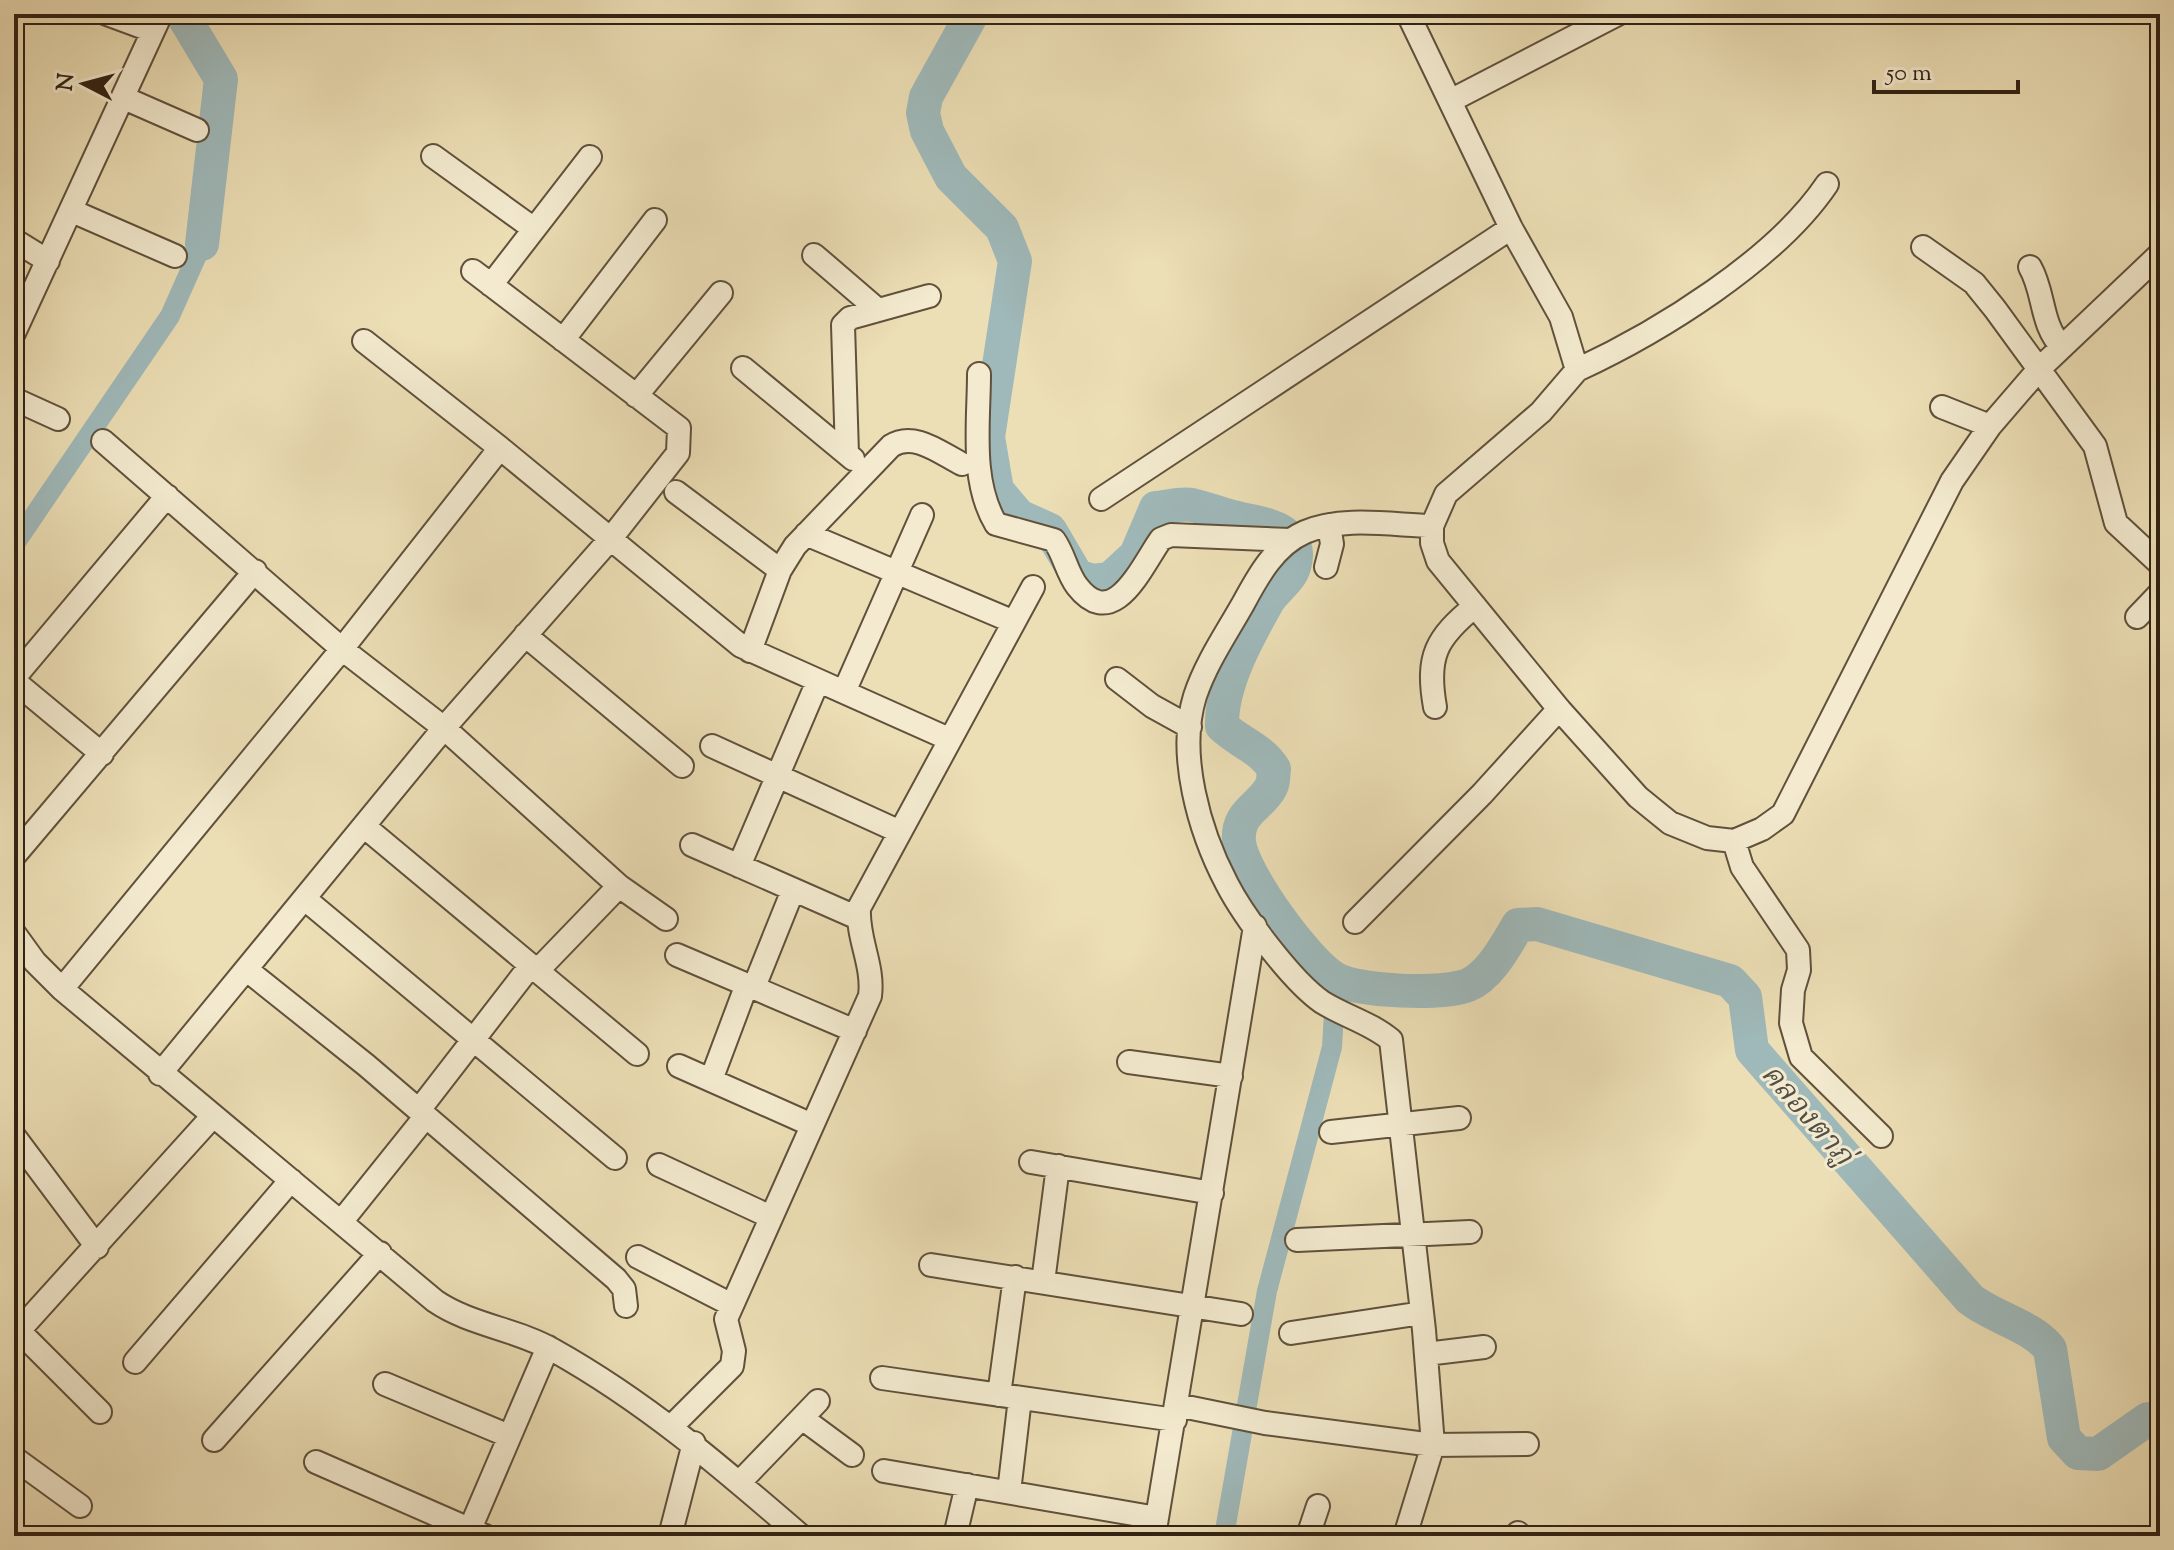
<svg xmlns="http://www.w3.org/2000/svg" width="2174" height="1550" font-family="'Sorts Mill Goudy','Noto Serif Thai',serif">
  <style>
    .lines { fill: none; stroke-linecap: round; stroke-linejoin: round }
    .canal { stroke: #9fb9ba; stroke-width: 20 }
    .river { stroke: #9fb9ba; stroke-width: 34 }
    .minor-casing { stroke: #60513c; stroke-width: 26 }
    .minor { stroke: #f3eacf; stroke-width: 22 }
    .labels { text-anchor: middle; stroke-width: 6; stroke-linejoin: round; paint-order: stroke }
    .water-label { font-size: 30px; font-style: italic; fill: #524f45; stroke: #f3eacf }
  </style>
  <rect width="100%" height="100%" fill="#ecdeb5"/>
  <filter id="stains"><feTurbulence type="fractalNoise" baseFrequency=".0025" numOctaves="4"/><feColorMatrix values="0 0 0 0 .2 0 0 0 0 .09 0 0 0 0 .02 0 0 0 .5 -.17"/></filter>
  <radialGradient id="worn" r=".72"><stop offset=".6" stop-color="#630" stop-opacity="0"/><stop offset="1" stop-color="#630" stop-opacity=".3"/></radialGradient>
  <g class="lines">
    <path class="canal" d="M14,545l156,-229 32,-72
      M1224,1536l43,-245 65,-244 4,-68"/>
    <path class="river" d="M182,14l39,65 -19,165
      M972,14l-46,83 -3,16 4,18 24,46 51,51 13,33 -27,176 9,53 22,26 31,14 27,46 16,5 17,-2 26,-24 20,-47c11,-1 25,-5 36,-3 18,4 35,12 54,15 24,5 59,12 48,47 -3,12 -19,23 -26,34 -20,36 -47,83 -46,125 18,17 39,22 52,43 -1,5 0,14 -3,18 -11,21 -35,25 -32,55 3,31 69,122 97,137 23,13 107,16 132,6 22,-9 38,-40 50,-60l19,-1 193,57 15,16 7,53 218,249c24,19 61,26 80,50l14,89 14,15 20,1 50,-35h12"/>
    <g class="minor-casing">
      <path id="minor" d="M107,14l46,17
        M1408,14l103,214 50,89 16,53 -36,42 -95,82 -14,32v17l6,18 121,148 79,88 32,26 37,15 27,3 28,-12 21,-15 169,-333 38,-55 50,-58 120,-114
        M124,98l73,32
        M1450,101l168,-87
        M433,156l101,73
        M72,211l103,45
        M14,240l34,21
        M1923,247l51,36 21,26 100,137 21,77 44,41
        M814,255l64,55
        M2030,267c15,26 10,57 32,80
        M491,285l99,-128
        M14,333l147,-319
        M563,340l92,-120
        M743,368l110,91
        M1577,370c82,-38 199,-110 250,-186
        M979,374c0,48 -9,107 17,150l58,16c10,14 13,33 23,46 37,48 65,-21 84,-47l10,-4 119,5
        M636,396l85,-103
        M14,399l44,20
        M1942,407l48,19
        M103,441l239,208 102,79 175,158 47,33
        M500,448l241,198 208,93
        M847,454l-4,-129 7,-7 79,-22
        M676,492l104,78
        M1101,499l410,-271
        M806,534l208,88
        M1326,567l6,-23 -3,-19
        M2137,617l23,-24
        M525,635l157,131
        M750,651l30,-81 15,-24 96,-100c23,-15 49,7 71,18
        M14,678l153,-182
        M1117,679l35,27 38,21
        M14,681l88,73
        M844,692l78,-177
        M1435,707c-9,-51 1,-69 40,-101
        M712,746l186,85
        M365,827l272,227
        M1734,841l8,26 56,83 1,20 -6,20 -2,33 10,34 80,79
        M692,845l166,73
        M14,856l241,-285
        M739,866l79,-185
        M305,899l310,259
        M1355,922l127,-128 77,-85
        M14,933l21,29 27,27 373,312c35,24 81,28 118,49 93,52 167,116 248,186
        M677,955l178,76
        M247,970l119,95 250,214 8,10 2,17
        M538,970l81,-84
        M754,987l39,-97
        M62,989l280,-340 158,-201 -136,-107
        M1129,1062l102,14
        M679,1066l133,59
        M160,1074l284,-346 168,-191 66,-84 1,-25 -206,-157
        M711,1080l36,-96
        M419,1110l112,-145
        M1331,1132l128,-14
        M14,1136l83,111
        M1031,1162l181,31
        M659,1165l112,52
        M341,1222l85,-106
        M1297,1240l173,-8
        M638,1257l94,48
        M931,1265l310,49
        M1043,1282l15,-116
        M14,1326l86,86
        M1291,1333l131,-20
        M14,1336l198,-219
        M1426,1354l58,-7
        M135,1362l156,-182
        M882,1378l293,42
        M385,1384l124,52
        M999,1395l16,-118
        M1177,1405l88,18 168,22 94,-1
        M802,1418l50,37
        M672,1426l60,-60 2,-15 -8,-32 144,-323c4,-31 -13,-57 -11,-88l174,-321
        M214,1440l166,-187
        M14,1458l66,48
        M316,1462l169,74
        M884,1471l273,47
        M739,1483l79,-82
        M1009,1492l11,-94
        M467,1536l81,-189
        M670,1536l24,-93
        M955,1536l12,-51
        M1154,1536l101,-610
        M1308,1536l10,-30
        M1405,1536l28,-91 -9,-115 -33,-290c-20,-17 -47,-24 -69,-38 -30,-21 -78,-85 -95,-118 -28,-53 -50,-130 -32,-188 11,-33 31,-62 48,-92 15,-28 32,-59 62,-72 38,-16 87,-7 127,-6
        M1517,1536l1,-3"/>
    </g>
    <use href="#minor" class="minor"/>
  </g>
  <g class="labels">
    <g class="water-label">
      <text transform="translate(1808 1114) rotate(49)" y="10">คลองตาภู่</text>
    </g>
  </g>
  <rect width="2174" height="1550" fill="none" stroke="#ecdeb5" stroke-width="48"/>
  <rect x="16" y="16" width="2142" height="1518" fill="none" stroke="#312213" stroke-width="4"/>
  <rect x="24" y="24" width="2126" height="1502" fill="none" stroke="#312213" stroke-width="2"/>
  <g transform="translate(84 84) rotate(276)" stroke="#f3eacf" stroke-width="6" paint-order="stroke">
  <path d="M0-6L14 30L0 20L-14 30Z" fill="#312213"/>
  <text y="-12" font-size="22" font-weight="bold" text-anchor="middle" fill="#312213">N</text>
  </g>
  <path d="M1874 80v12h144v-12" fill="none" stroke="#312213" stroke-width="4"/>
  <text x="1886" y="80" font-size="24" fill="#312213" stroke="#f3eacf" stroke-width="6" paint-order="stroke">50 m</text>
  <rect width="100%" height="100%" filter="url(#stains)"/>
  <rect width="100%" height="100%" fill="url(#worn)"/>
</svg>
